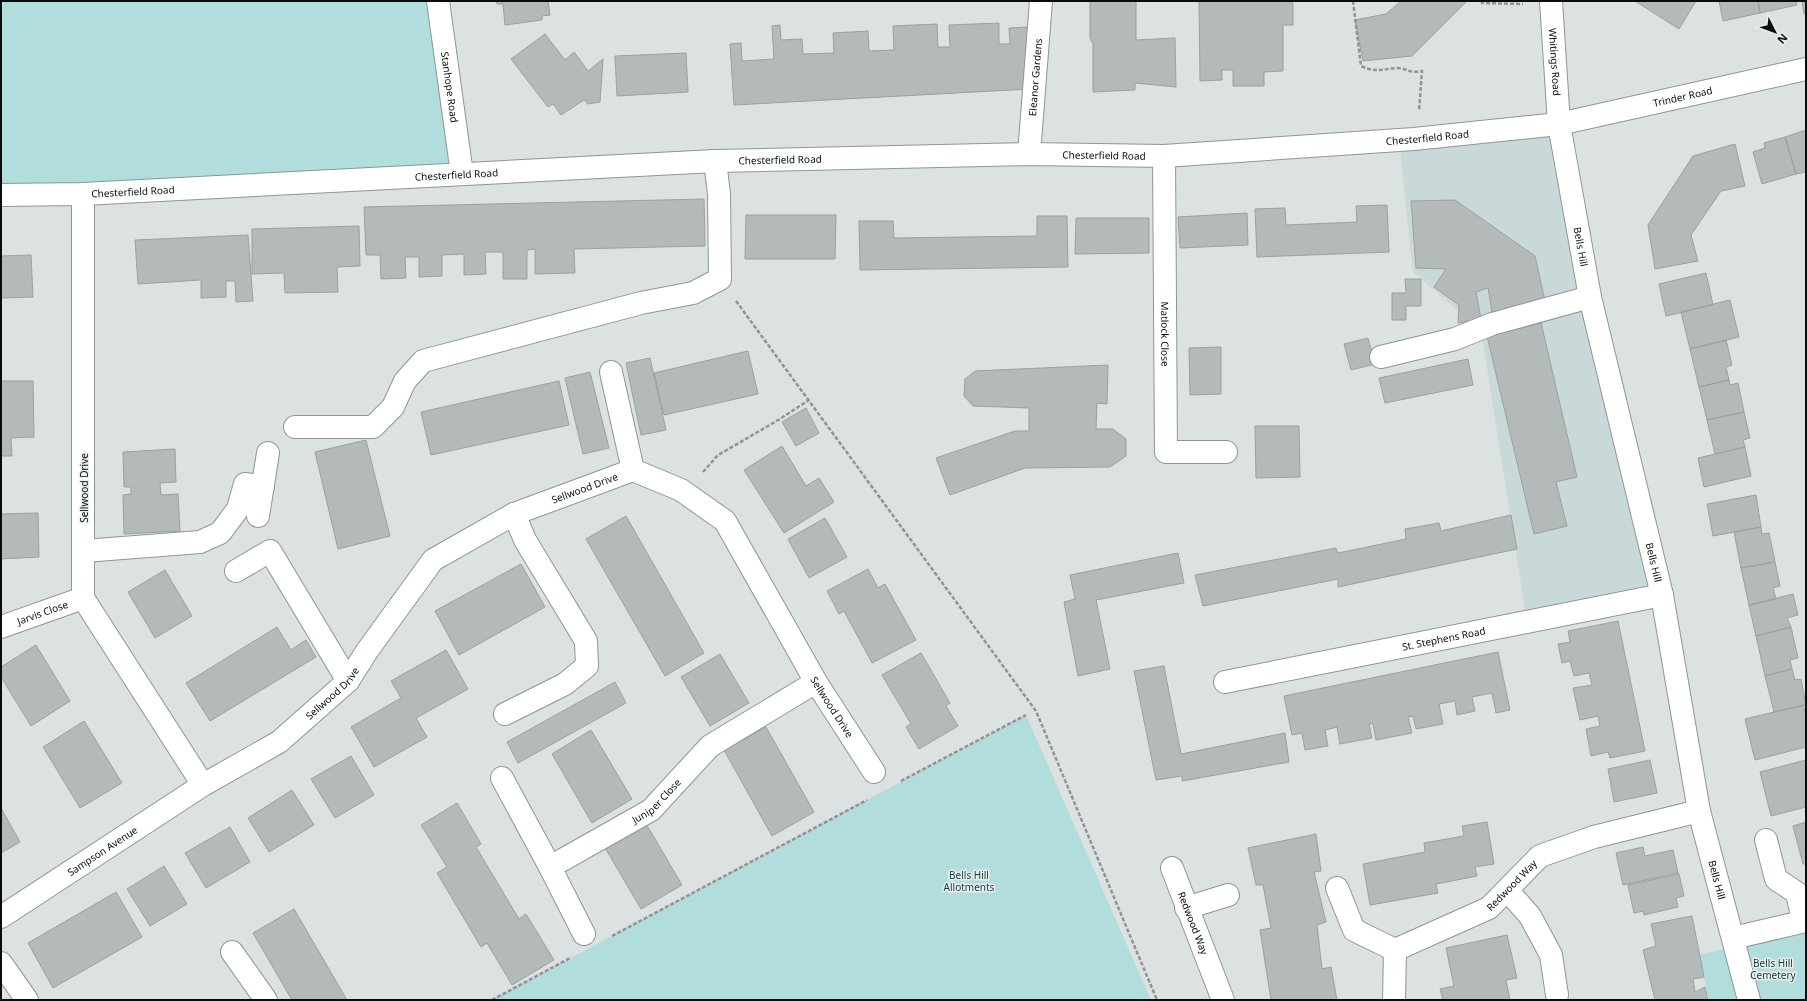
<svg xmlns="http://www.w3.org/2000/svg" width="1807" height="1001" font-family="'Noto Sans',sans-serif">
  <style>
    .built { fill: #c9d8d8 }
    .green { fill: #b1dddd }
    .building { fill: #b4b9b9; stroke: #9ba0a0 }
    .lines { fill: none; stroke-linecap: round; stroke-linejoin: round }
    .minor-casing { stroke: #909595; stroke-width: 24 }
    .path { stroke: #909494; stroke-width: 2.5; stroke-dasharray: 4 2; stroke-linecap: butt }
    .minor { stroke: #fff; stroke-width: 22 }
    .labels { text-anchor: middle; stroke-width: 3; stroke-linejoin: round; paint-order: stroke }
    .street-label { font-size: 10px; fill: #0a0c0c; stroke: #e9efef }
    .park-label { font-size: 10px; fill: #153939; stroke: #e9efef }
  </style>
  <rect width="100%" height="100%" fill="#dce1e1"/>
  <path class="built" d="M1558,124l104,471 -134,33 -47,-298 -68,-58 -14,-132z"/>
  <path class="green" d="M1,1h437l24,173 -461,21z
    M1026,715l125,285h-659z
    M1806,929v71h-97l-10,-45z"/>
  <path class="building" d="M496,1h52l2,14 -8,1v4l-37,5 -2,-21h-6z
    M1090,1h46v39l39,-2 1,49 -41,-4v7l-42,2v-48l-3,-6z
    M1199,1h94v24h-10v46l-19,1v14h-31v-16h-11v10l-22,1z
    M1401,1h66l-55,55 -49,5 -8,-41 31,-6z
    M1635,1h61l-17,28z
    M1719,1h39l2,12 -37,8z
    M1758,1h38l1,4 -37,8z
    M1802,1h4v13h-2z
    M999,23v21h11l-1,-16 18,-1 3,62 -296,16 -4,-61 11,-1 1,18 32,-2 -2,-33 8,-1 1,15 21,-1 1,15 31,-1 -1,-20 35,-2 1,20 25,-1 -1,-24 44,-2 1,23h12l-1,-22z
    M545,34l20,26 9,-8 14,19 15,-12 -3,43 -12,2 -4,-4 -23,15 -8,-11 -5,3 -37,-48z
    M686,53l2,39 -71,4 -2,-40z
    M1806,130v42l-10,2 -11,-37z
    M1785,137l11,37 -34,10 -9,-32 12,-4 -1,-5z
    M1735,144l10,42 -24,5 -30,44 7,26 -43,8 -7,-44 45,-69z
    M704,199l1,47 -131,3 1,24 -40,1v-25l-8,1v29h-24v-27h-18l1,22 -22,1v-21l-22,1v21l-23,1v-20h-14l1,21 -25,1 -1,-24h-14l-2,-48z
    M1455,200l80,56 10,45 -53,11 -4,-24 -12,4 5,27 -23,4 1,-18 -25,-18 12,-18 -30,-1 -5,-67z
    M1387,205l2,47 -132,5 -2,-48 30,-1 1,17 71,-3 -1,-16z
    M1247,213l1,32 -68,3 -2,-31z
    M746,215h90l-1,44h-90z
    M1037,216h30l1,51 -208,3 -1,-49h34l1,17 143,-2z
    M1076,218h73v35l-74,1z
    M359,226l1,40 -23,1 1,25 -53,1 -1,-20 -32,1v-45z
    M248,235l5,66 -17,1 -1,-21h-9v16l-25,1v-18l-63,4 -3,-44z
    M31,255l2,42 -32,1v-42z
    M1706,273l7,32 -47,11 -7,-32z
    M1405,279h16v27h-15v14h-14v-27h14z
    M1730,300l9,37 -49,12 -9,-37z
    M1541,323l36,154 -21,5 11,44 -33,8 -47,-198z
    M1368,338l7,26 -24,6 -7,-26z
    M1726,340l6,25 -6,2 3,13 -30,7 -9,-38z
    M1221,347v47l-31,1 -1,-47z
    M748,351l10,43 -94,21 -10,-42z
    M650,358l16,72 -25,5 -15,-72z
    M1468,359l5,26 -88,18 -6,-25z
    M1108,365l-1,39 -10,-1 -1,26h17l13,10v17l-16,11 -85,1 -75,27 -14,-37 79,-27h14v-23l-56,-2 -9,-10 1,-17 10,-8z
    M590,372l19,76 -26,6 -18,-76z
    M1729,380l1,5 8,-2 6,29 -37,8 -8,-33z
    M1,381h32l1,56 -23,1 1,18h-11z
    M559,381l10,44 -138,30 -10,-43z
    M806,408l13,25 -23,13 -14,-24z
    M1744,412l6,26 -7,2 2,7 -30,7 -8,-34z
    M1255,426h44l1,51 -44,1z
    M366,440l24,96 -52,13 -23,-97z
    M782,446l24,40 13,-8 15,24 -50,31 -40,-63z
    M1745,447l6,29 -47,11 -6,-29z
    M175,449l1,33 -16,1 1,12 17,-1 2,37 -56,3 -1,-39 8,-1v-7h-7l-1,-35z
    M1756,495l5,32 -48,9 -6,-32z
    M38,513l1,44 -38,2v-45z
    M1511,515l6,34 -179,38v-8l-135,27 -8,-31 141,-27 2,5 68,-14 -1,-10 34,-6 2,8z
    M626,516l78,137 -39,23 -79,-137z
    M825,518l22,39 -38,21 -21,-39z
    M1761,527l1,7 7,-1 6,29 -34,6 -7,-36z
    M1178,553l6,30 -88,17 14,69 -32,7 -14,-74 11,-3 -5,-24z
    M1775,562l5,24 -7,2 3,11 -27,6 -8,-37z
    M521,564l24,43 -86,48 -24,-44z
    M868,569l10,19 7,-4 31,56 -44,23 -28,-52 -5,3 -12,-23z
    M165,570l27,46 -37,22 -27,-46z
    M1793,594l5,21 -11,3 4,9 -35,9 -7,-31z
    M1618,621l27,130 -35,7 -2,-6 -17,4 -5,-27 14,-3 -2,-10 -18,4 -7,-32 19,-3 -3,-12 -15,3 -4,-15 -8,2 -4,-19 12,-2 -2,-11z
    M277,627l14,23 15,-10 10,17 -106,64 -24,-38z
    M1791,627l7,31 -8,2 2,9 -27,7 -9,-40z
    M36,645l34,56 -39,25 -30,-49v-10z
    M446,650l22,39 -52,29 11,19 -53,30 -23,-40 50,-29 -10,-17z
    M1498,652l12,58 -14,3 -4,-20 -20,4 3,14 -18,4 -2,-14 -16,3 4,20 -27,5 -3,-13 -5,1 4,16 -36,7 -3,-16h-4l3,14 -32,6 -3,-17 -12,3 3,16 -23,4 -3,-17 -10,2 -8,-39z
    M921,653l29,50 -4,3 12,20 -39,23 -13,-22 5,-3 -29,-49z
    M720,654l29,49 -39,23 -29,-49z
    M1164,666l17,88 104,-21 4,29 -107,19v-5l-26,4 -22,-109z
    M1792,669l3,11 6,-1 5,26 -32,7 -9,-36z
    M615,682l11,21 -108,60 -11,-21z
    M1803,705l3,10v32l-51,13 -10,-41z
    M84,721l38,62 -42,25 -37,-61z
    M766,727l48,85 -42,24 -48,-86z
    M591,730l41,69 -40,24 -40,-69z
    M351,756l23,39 -39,23 -24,-39z
    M1650,760l7,33 -43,9 -6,-33z
    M1806,760v47l-35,9 -11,-44z
    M292,790l22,35 -45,27 -21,-34z
    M457,803l24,41 -5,3 43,72 7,-5 28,46 -42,25 -25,-42 -6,4 -44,-74 10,-6 -26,-42z
    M1,808l19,34 -19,11z
    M645,822l37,63 -41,24 -37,-63z
    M1487,822l7,42 -19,3 2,9 -41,8 2,9 -68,12 -7,-41 62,-12 -1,-9 40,-7 -2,-10z
    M1806,822v42h-3l-10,-38z
    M230,827l20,35 -44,26 -21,-35z
    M1316,834l5,37 -7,1 12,50 -9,3 5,44 9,-2 6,33h-66l-11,-70 11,-2 -8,-43h-7l-8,-37z
    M1643,847l2,9 28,-6 5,23 -55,12 -7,-32z
    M164,866l23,38 -37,22 -23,-37z
    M1679,874l5,22 -8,2 2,9 -34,8 -1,-4 -9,2 -6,-28z
    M116,892l26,45 -89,51 -25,-45z
    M294,909l53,91h-55l-39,-67z
    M1692,916l12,61 -11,2 2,13 10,-5 3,13h-53l-12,-50 13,-4 -5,-22z
    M1507,935l10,43 -11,2 4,20h-67l-3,-11 14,-3 -8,-38z"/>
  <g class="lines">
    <g class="minor-casing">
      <g id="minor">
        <path id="s1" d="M438,1l24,173"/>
        <path id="s2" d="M1551,1l8,123 31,173 72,298 37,216 50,189"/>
        <path id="s3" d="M1029,154l12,-153"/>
        <path id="s4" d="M1164,156l2,296h60"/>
        <path d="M83,194v404l120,187"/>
        <path id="s5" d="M1,195l82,-1 632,-33 314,-7 135,2 250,-17 145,-15 247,-55"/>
        <path d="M1381,357l74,-18 37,-15 98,-27"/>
        <path d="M611,372l22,98"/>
        <path d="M295,427h78l20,-20 12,-26 18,-20 218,-58 52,-10 27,-14 -1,-85 -4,-33"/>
        <path d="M258,516l10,-63"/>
        <path d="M84,551l116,-9 20,-9 18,-24 7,-25 18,2"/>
        <path d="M236,571l34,-20 78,130"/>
        <path id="s6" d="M1,627l82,-29"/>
        <path id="s7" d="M1225,682l437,-87"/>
        <path d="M505,714l60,-30 22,-18 -1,-25 -61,-101 -11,-26"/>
        <path d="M502,778l48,89"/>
        <path d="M1766,840l10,39 21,14 6,28"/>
        <path id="s8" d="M1172,868l51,132"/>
        <path id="s9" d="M1337,888l17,42 41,20 94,-42 51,-52 54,-19 105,-26"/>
        <path d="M1507,890l23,26 21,39 6,40"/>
        <path d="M1186,908l42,-13"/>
        <path id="s10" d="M1,917l202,-132 76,-43 69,-61 19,-30 66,-91 81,-46 119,-44 48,20 44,31 91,161 58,90"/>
        <path id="s11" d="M584,934l-34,-67 101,-57 59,-64 106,-64"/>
        <path d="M1733,938l73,-17"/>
        <path d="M232,952l34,48"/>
        <path d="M1,963l26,37"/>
        <path d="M1394,1000l1,-50"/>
      </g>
    </g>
    <path class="path" d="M1353,1l8,65c14,7 21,3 36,2 11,0 11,6 25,3l-3,40
      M1482,1v2l41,1
      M736,301l300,410 121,289
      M703,472l15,-17 57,-33 34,-22
      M901,781l125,-66
      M612,936l255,-136
      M492,1000l78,-42"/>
    <use href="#minor" class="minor"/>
  </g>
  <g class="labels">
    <g class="street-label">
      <text dy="4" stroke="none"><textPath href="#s2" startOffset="61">Whitings Road</textPath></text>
      <text dy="4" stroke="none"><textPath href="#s3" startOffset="77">Eleanor Gardens</textPath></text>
      <text dy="4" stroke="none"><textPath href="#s1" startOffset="87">Stanhope Road</textPath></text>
      <text dy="4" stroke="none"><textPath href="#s5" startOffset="1687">Trinder Road</textPath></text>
      <text dy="4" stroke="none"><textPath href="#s5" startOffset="1428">Chesterfield Road</textPath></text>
      <text dy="4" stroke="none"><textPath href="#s5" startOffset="1104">Chesterfield Road</textPath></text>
      <text dy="4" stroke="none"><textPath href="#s5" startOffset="780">Chesterfield Road</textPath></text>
      <text dy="4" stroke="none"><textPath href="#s5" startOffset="456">Chesterfield Road</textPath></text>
      <text dy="4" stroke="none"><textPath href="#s5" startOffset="132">Chesterfield Road</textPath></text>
      <text dy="4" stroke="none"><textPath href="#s2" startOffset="248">Bells Hill</textPath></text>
      <text dy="4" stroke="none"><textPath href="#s4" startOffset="178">Matlock Close</textPath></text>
      <text transform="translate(84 488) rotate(-90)" y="4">Sellwood Drive</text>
      <text dy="4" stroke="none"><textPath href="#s10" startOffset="737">Sellwood Drive</textPath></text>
      <text dy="4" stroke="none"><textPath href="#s2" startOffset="572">Bells Hill</textPath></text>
      <text dy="4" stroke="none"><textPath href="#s6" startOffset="44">Jarvis Close</textPath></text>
      <text dy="4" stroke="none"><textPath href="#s7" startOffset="223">St. Stephens Road</textPath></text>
      <text dy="4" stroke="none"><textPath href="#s10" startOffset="401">Sellwood Drive</textPath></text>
      <text dy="4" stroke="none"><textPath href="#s10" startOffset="1109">Sellwood Drive</textPath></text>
      <text dy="4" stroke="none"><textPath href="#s11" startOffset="201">Juniper Close</textPath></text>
      <text dy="4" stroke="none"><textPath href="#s10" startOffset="121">Sampson Avenue</textPath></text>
      <text dy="4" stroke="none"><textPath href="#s2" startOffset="896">Bells Hill</textPath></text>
      <text dy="4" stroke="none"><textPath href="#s9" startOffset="226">Redwood Way</textPath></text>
      <text dy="4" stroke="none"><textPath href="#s8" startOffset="59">Redwood Way</textPath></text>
    </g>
    <g class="park-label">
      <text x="969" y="879">Bells Hill<tspan x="969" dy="12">Allotments</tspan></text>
      <text x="1773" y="967">Bells Hill<tspan x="1773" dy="12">Cemetery</tspan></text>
    </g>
  </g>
  <rect width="1807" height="1001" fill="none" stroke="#0a0c0c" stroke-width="4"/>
  <g transform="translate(1775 32) rotate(132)" stroke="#e9efef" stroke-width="3" paint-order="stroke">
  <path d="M0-3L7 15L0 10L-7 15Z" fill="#0a0c0c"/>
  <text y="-6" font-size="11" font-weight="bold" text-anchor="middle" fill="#0a0c0c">N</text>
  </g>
</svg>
